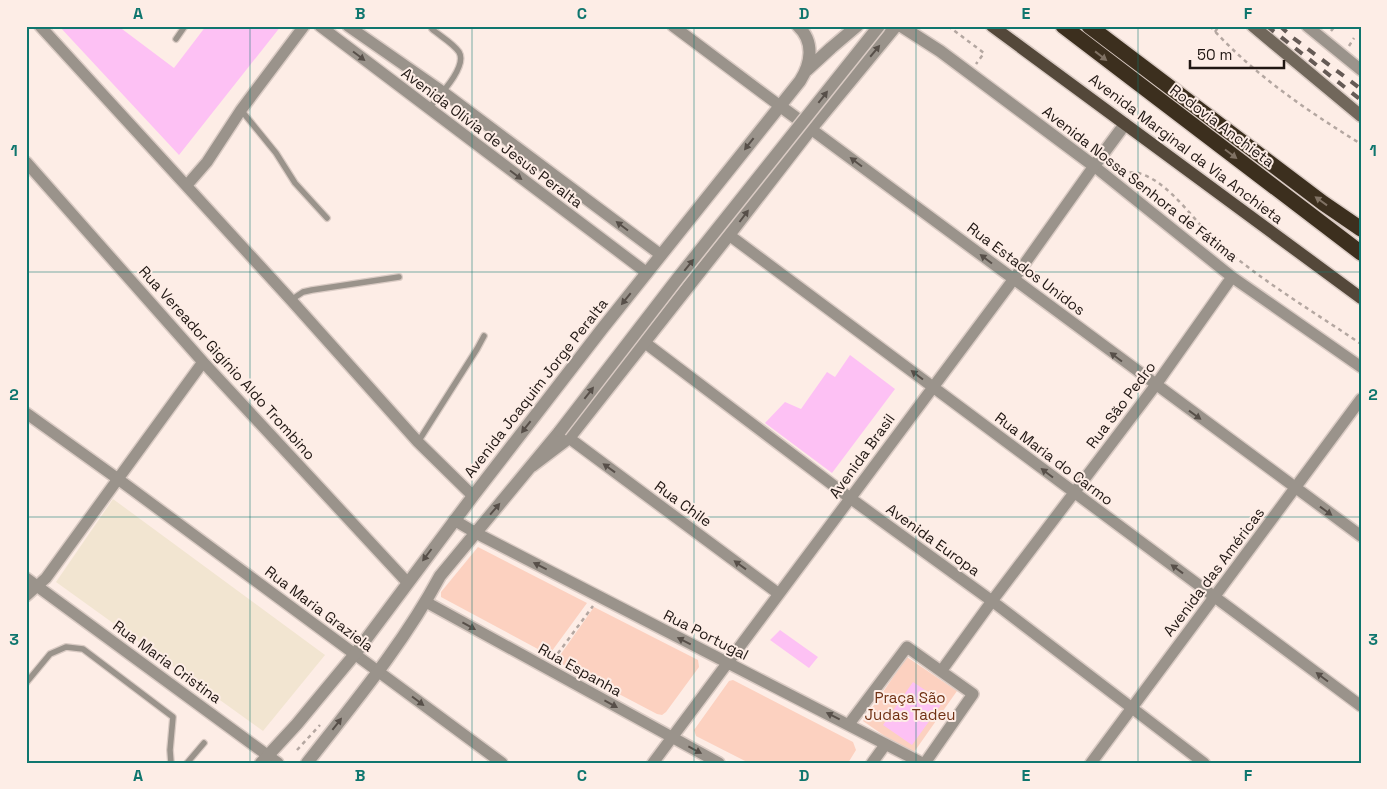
<svg xmlns="http://www.w3.org/2000/svg" width="1387" height="789" font-family="'Space Grotesk',sans-serif">
  <style>
    .education { fill: #f2e5d1 }
    .green { fill: #fcd1c0 }
    .building { fill: #fdc1f4 }
    .lines { fill: none; stroke-linecap: round; stroke-linejoin: round }
    .service-casing { stroke: #dacbc4; stroke-width: 8 }
    .minor-casing { stroke: #dacbc4; stroke-width: 14 }
    .tertiary-casing { stroke: #dacbc4; stroke-width: 15 }
    .secondary-casing { stroke: #dacbc4; stroke-width: 15 }
    .primary-casing { stroke: #dacbc4; stroke-width: 15 }
    .motorway-casing { stroke: #dacbc4; stroke-width: 18 }
    .path { stroke: #b4a7a1; stroke-width: 2.5; stroke-dasharray: 4 4; stroke-linecap: butt }
    .service { stroke: #9a938b; stroke-width: 5.5 }
    .minor { stroke: #9a938b; stroke-width: 11 }
    .tertiary { stroke: #9a938b; stroke-width: 12 }
    .secondary { stroke: #71675b; stroke-width: 12 }
    .primary { stroke: #54483a; stroke-width: 12 }
    .motorway { stroke: #3c2f1e; stroke-width: 15 }
    .rail { stroke: #655a55; stroke-width: 4; stroke-dasharray: 9 9; stroke-linecap: butt }
    .tertiary-bridge-casing { stroke: #dacbc4; stroke-width: 15; stroke-linecap: butt }
    .tertiary-bridge { stroke: #9a938b; stroke-width: 12 }
    .oneway { fill: #574f49 }
    .oneway2 { fill: #807264 }
    .grid { fill: none; stroke: #0f766e; stroke-width: 1; stroke-opacity: 0.55 }
    .labels { text-anchor: middle; stroke-width: 4; stroke-linejoin: round; paint-order: stroke }
    .street-label { font-size: 15px; fill: #201713; stroke: #fdede6 }
    .park-label { font-size: 15px; fill: #703012; stroke: #fdede6 }
    .neatline { fill: none; stroke: #0f766e; stroke-width: 2 }
    .grid-label { font-size: 16px; text-anchor: middle; font-weight: bold; fill: #0f766e }
  </style>
  <rect width="100%" height="100%" fill="#fdede6"/>
  <path class="education" d="M113,499l212,156 -62,76 -207,-149z"/>
  <path class="green" d="M478,547l109,56 -38,52 -108,-58v-5z
    M594,607l104,53 1,7 -33,45 -4,3 -5,-1 -101,-53z
    M907,657l50,34 -45,64 -49,-34z
    M733,680l120,62 3,8 -8,13h-99l-53,-27 -2,-6 35,-49z"/>
  <path class="building" d="M59,26h59l56,42 32,-42h75l-102,129z
    M850,355l45,34 -63,84 -67,-50 20,-21 16,7 26,-37 8,5z
    M780,630l38,27 -9,11 -39,-28z
    M913,682l30,20 -31,43 -29,-20z"/>
  <g class="lines">
    <g class="service-casing">
      <path id="service" d="M176,39l9,-13
        M428,109c10,-12 40,-42 31,-57 -6,-9 -19,-16 -27,-23
        M241,110l35,43 19,30 32,35
        M291,300l12,-8 9,-2 87,-13
        M418,442l59,-93 7,-13
        M26,683l24,-29 16,-7 17,2 90,68 -3,33 1,13
        M187,763l17,-20"/>
    </g>
    <g class="minor-casing">
      <path id="minor" d="M40,26l251,274 127,142 55,54
        M320,26l327,247
        M348,26l95,66 218,163
        M673,26l107,80
        M1307,26l54,44
        M811,129l550,407
        M26,162l177,200 204,220
        M187,185l20,-23 34,-52 63,-84
        M729,235l632,471
        M644,342l206,156 142,103 212,162
        M26,413l92,66 384,284
        M569,438l210,156
        M454,520l22,13 446,230
        M26,578l252,185
        M26,596l20,-18 157,-216
        M426,602l293,161
        M942,670l50,-69 163,-215 77,-109
        M849,724l58,-77 66,47 -48,69
        M653,763l360,-483 81,-114 138,111 129,90
        M872,763l13,-18
        M1091,763l270,-364"/>
    </g>
    <g class="tertiary-casing">
      <path id="tertiary" d="M901,26l39,25 154,115 31,-42
        M807,70l24,-22 26,-22
        M780,106l30,22
        M532,466l37,-28 160,-203 82,-106 85,-103
        M261,763l36,-39 58,-70 118,-158 129,-167 198,-248c11,-17 15,-39 -2,-55
        M307,763c47,-60 97,-120 133,-187l120,-145"/>
    </g>
    <g class="secondary-casing">
      <path id="secondary" d="M1253,26l108,90"/>
    </g>
    <g class="primary-casing">
      <path id="primary" d="M992,26l369,272"/>
    </g>
    <g class="motorway-casing">
      <path id="motorway" d="M1063,26l298,227
        M1089,26l234,177 38,26"/>
    </g>
    <path class="path" d="M948,26l36,27 -8,11
      M1210,26c43,48 96,84 151,118
      M1331,31l4,-5
      M1215,32l4,-6
      M1349,46l5,-8
      M1122,175c11,-6 22,-1 32,5 27,17 44,47 69,67 42,36 91,65 138,97
      M553,660l40,-54
      M297,750l23,-25"/>
    <use href="#service" class="service"/>
    <use href="#minor" class="minor"/>
    <use href="#tertiary" class="tertiary"/>
    <use href="#secondary" class="secondary"/>
    <use href="#primary" class="primary"/>
    <use href="#motorway" class="motorway"/>
    <path class="rail" d="M1267,26l94,74
      M1280,26l12,11 69,52"/>
    <g class="tertiary-bridge-casing">
      <path id="tertiary-bridge" d="M560,431l118,-153 201,-252"/>
    </g>
    <use href="#tertiary-bridge" class="tertiary-bridge"/>
  </g>
  <defs><path id="oneway-solid" d="M-6-.8H1V-3.2L6.5 0L1 3.2V.8H-6Z" transform="scale(1.25)"/></defs>
  <g class="oneway">
    <use href="#oneway-solid" transform="translate(875 51) rotate(-50)"/>
    <use href="#oneway-solid" transform="translate(359 56) rotate(37)"/>
    <use href="#oneway-solid" transform="translate(823 97) rotate(-52)"/>
    <use href="#oneway-solid" transform="translate(749 144) rotate(128)"/>
    <use href="#oneway-solid" transform="translate(856 162) rotate(-143)"/>
    <use href="#oneway-solid" transform="translate(516 175) rotate(37)"/>
    <use href="#oneway-solid" transform="translate(744 216) rotate(-53)"/>
    <use href="#oneway-solid" transform="translate(622 226) rotate(-143)"/>
    <use href="#oneway-solid" transform="translate(986 259) rotate(-143)"/>
    <use href="#oneway-solid" transform="translate(689 265) rotate(-51)"/>
    <use href="#oneway-solid" transform="translate(626 299) rotate(129)"/>
    <use href="#oneway-solid" transform="translate(1116 357) rotate(-143)"/>
    <use href="#oneway-solid" transform="translate(917 375) rotate(-143)"/>
    <use href="#oneway-solid" transform="translate(589 393) rotate(-52)"/>
    <use href="#oneway-solid" transform="translate(1195 415) rotate(36)"/>
    <use href="#oneway-solid" transform="translate(526 427) rotate(128)"/>
    <use href="#oneway-solid" transform="translate(609 468) rotate(-144)"/>
    <use href="#oneway-solid" transform="translate(1047 473) rotate(-143)"/>
    <use href="#oneway-solid" transform="translate(495 509) rotate(-49)"/>
    <use href="#oneway-solid" transform="translate(1326 511) rotate(36)"/>
    <use href="#oneway-solid" transform="translate(427 555) rotate(127)"/>
    <use href="#oneway-solid" transform="translate(740 565) rotate(-144)"/>
    <use href="#oneway-solid" transform="translate(540 566) rotate(-153)"/>
    <use href="#oneway-solid" transform="translate(1177 569) rotate(-144)"/>
    <use href="#oneway-solid" transform="translate(469 626) rotate(29)"/>
    <use href="#oneway-solid" transform="translate(684 641) rotate(-153)"/>
    <use href="#oneway-solid" transform="translate(1322 677) rotate(-143)"/>
    <use href="#oneway-solid" transform="translate(418 701) rotate(37)"/>
    <use href="#oneway-solid" transform="translate(611 704) rotate(29)"/>
    <use href="#oneway-solid" transform="translate(833 716) rotate(-153)"/>
    <use href="#oneway-solid" transform="translate(337 724) rotate(-52)"/>
    <use href="#oneway-solid" transform="translate(695 750) rotate(28)"/>
  </g>
  <g class="oneway2">
    <use href="#oneway-solid" transform="translate(1101 56) rotate(38)"/>
    <use href="#oneway-solid" transform="translate(1231 154) rotate(37)"/>
    <use href="#oneway-solid" transform="translate(1321 201) rotate(-144)"/>
  </g>
  <path class="grid" d="M250,26v737M472,26v737M694,26v737M916,26v737M1138,26v737M26,272h1335M26,517h1335"/>
  <g class="labels">
    <g class="street-label">
      <text transform="translate(1222 126) rotate(37)" y="5">Rodovia Anchieta</text>
      <text transform="translate(492 138) rotate(37)" y="5">Avenida Olívia de Jesus Peralta</text>
      <text transform="translate(1186 149) rotate(37)" y="5">Avenida Marginal da Via Anchieta</text>
      <text transform="translate(1140 184) rotate(38)" y="5">Avenida Nossa Senhora de Fátima</text>
      <text transform="translate(1026 269) rotate(37)" y="5">Rua Estados Unidos</text>
      <text transform="translate(227 363) rotate(48)" y="5">Rua Vereador Gigínio Aldo Trombino</text>
      <text transform="translate(536 388) rotate(-52)" y="5">Avenida Joaquim Jorge Peralta</text>
      <text transform="translate(1121 405) rotate(-53)" y="5">Rua São Pedro</text>
      <text transform="translate(862 456) rotate(-54)" y="5">Avenida Brasil</text>
      <text transform="translate(1054 459) rotate(37)" y="5">Rua Maria do Carmo</text>
      <text transform="translate(683 504) rotate(36)" y="5">Rua Chile</text>
      <text transform="translate(933 540) rotate(36)" y="5">Avenida Europa</text>
      <text transform="translate(1214 572) rotate(-53)" y="5">Avenida das Américas</text>
      <text transform="translate(319 609) rotate(37)" y="5">Rua Maria Graziela</text>
      <text transform="translate(706 635) rotate(27)" y="5">Rua Portugal</text>
      <text transform="translate(167 662) rotate(36)" y="5">Rua Maria Cristina</text>
      <text transform="translate(580 670) rotate(29)" y="5">Rua Espanha</text>
    </g>
    <g class="park-label">
      <text x="910" y="703">Praça São<tspan x="910" dy="17">Judas Tadeu</tspan></text>
    </g>
  </g>
  <rect width="1387" height="789" fill="none" stroke="#fdede6" stroke-width="55"/>
  <path d="M1190 60v8h94v-8" fill="none" stroke="#201713" stroke-width="2.5"/>
  <text x="1197" y="60" font-size="15" fill="#201713" stroke="#fdede6" stroke-width="4" paint-order="stroke">50 m</text>
  <rect x="28" y="28" width="1332" height="734" class="neatline"/>
  <g class="grid-label">
    <text x="138" y="19">A</text>
    <text x="360" y="19">B</text>
    <text x="582" y="19">C</text>
    <text x="804" y="19">D</text>
    <text x="1026" y="19">E</text>
    <text x="1248" y="19">F</text>
    <text x="14" y="156">1</text>
    <text x="1373" y="156">1</text>
    <text x="14" y="400">2</text>
    <text x="1373" y="400">2</text>
    <text x="14" y="645">3</text>
    <text x="1373" y="645">3</text>
    <text x="138" y="781">A</text>
    <text x="360" y="781">B</text>
    <text x="582" y="781">C</text>
    <text x="804" y="781">D</text>
    <text x="1026" y="781">E</text>
    <text x="1248" y="781">F</text>
  </g>
</svg>
